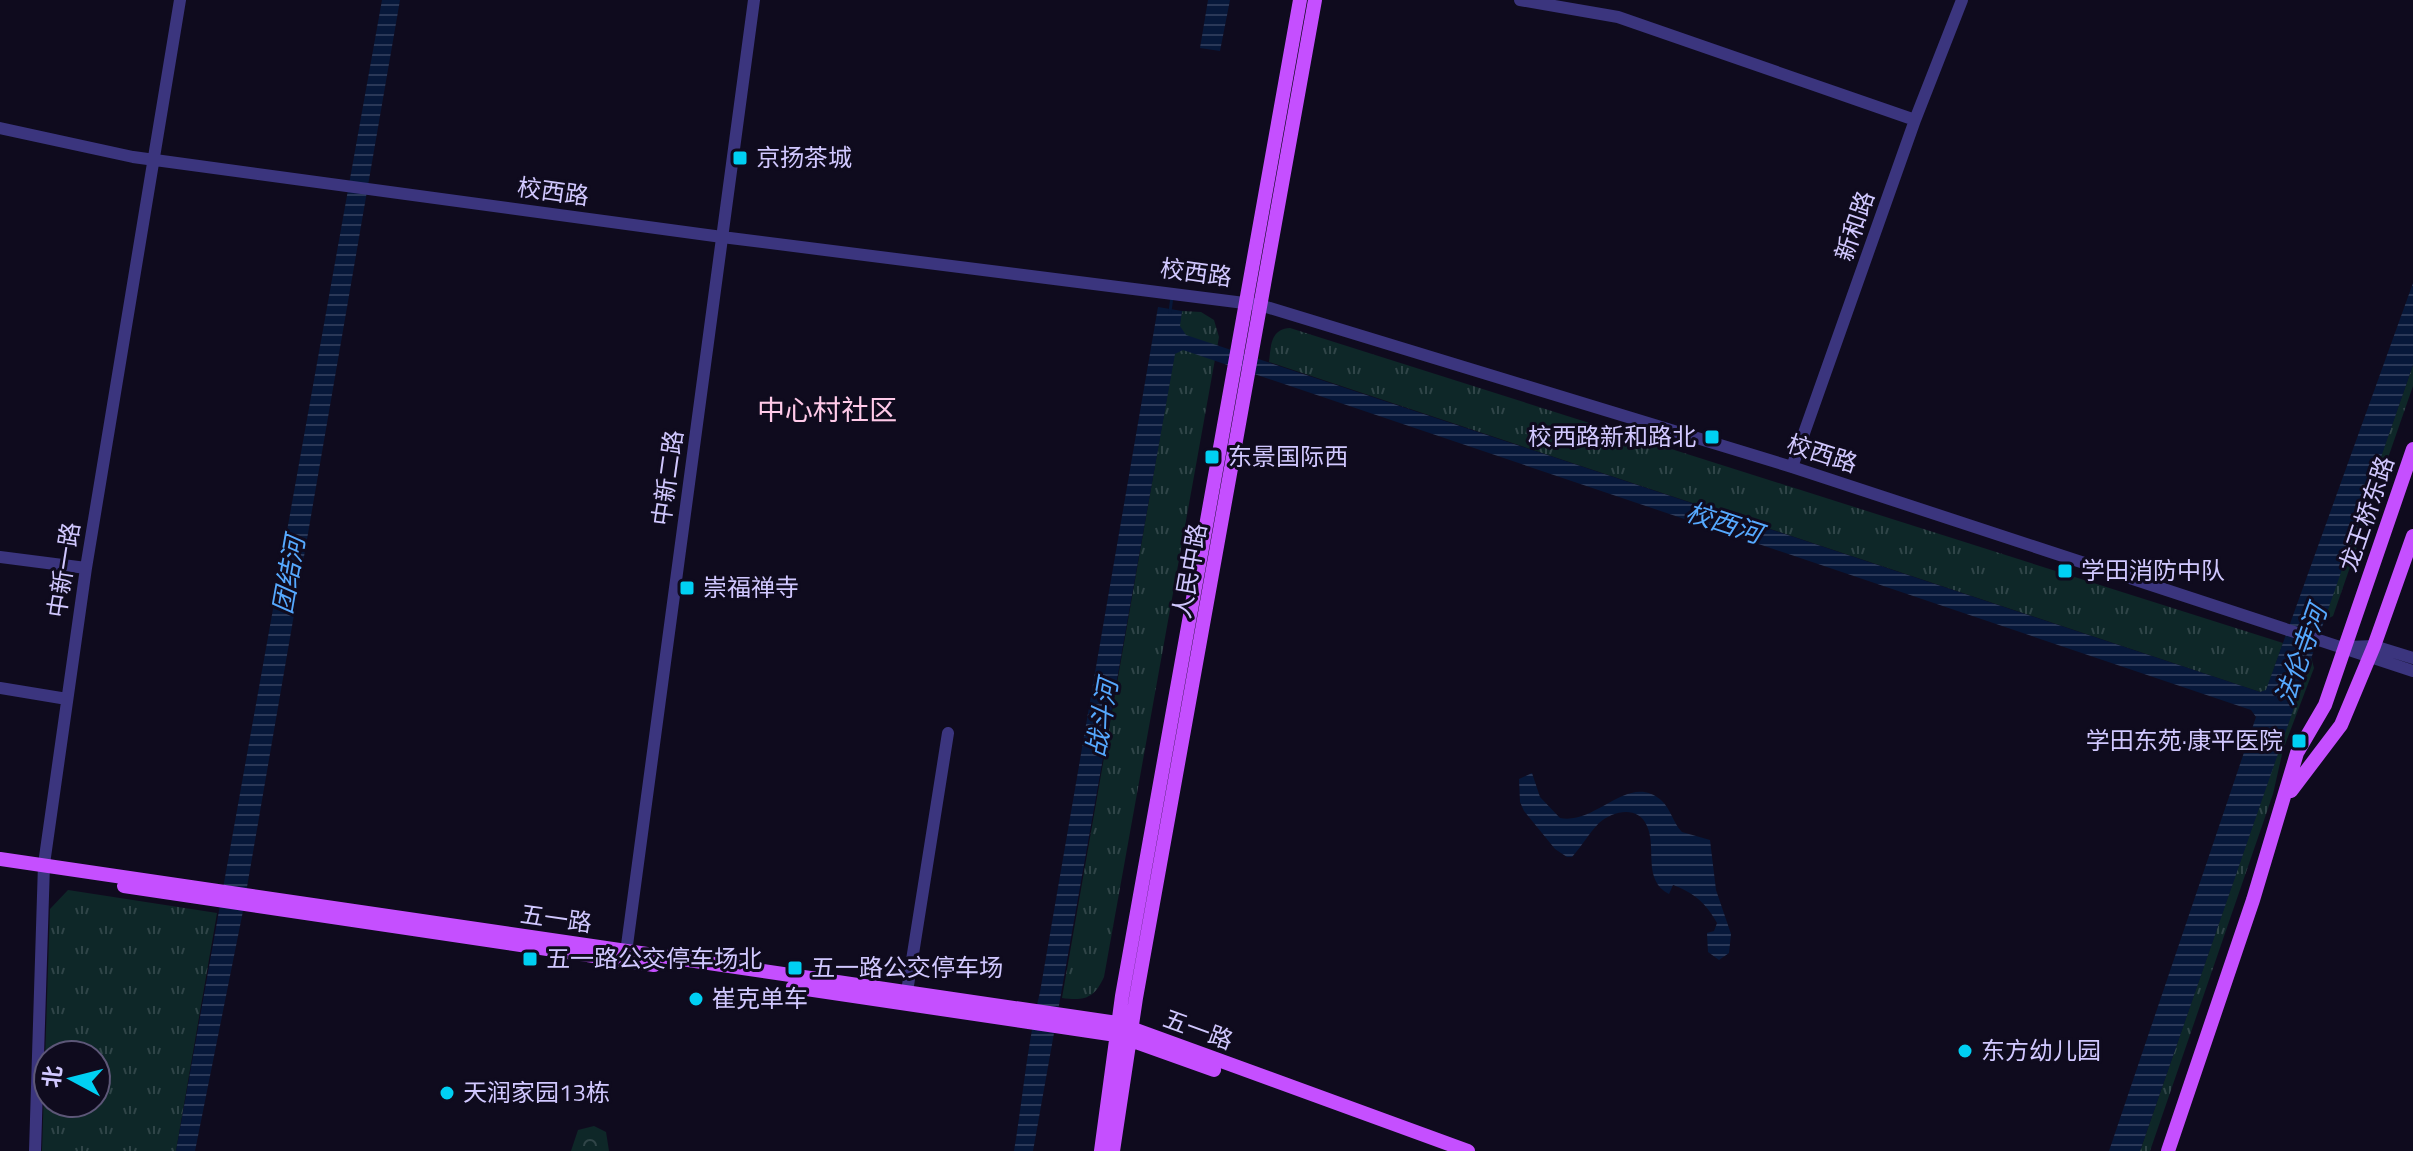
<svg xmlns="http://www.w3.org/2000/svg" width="2413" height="1151" font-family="'Titillium Web','Noto Sans SC',sans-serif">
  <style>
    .grass { fill: url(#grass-tufts); fill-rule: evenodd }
    .forest { fill: url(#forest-crowns) }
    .water { fill: url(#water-rules) }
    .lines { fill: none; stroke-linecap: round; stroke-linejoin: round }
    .stream { stroke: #07183a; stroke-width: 3 }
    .minor { stroke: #3b357e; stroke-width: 12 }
    .major { stroke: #c54fff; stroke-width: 14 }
    .poi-dot { fill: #00d0f3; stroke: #0f0b1e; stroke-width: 3 }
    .labels { text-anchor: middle; stroke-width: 6; stroke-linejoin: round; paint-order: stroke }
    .poi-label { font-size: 24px; fill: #d1c8ff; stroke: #0f0b1e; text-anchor: start }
    .street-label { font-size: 24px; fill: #d1c8ff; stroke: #0f0b1e }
    .water-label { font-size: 26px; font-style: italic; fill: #56a9ff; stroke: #0f0b1e }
    .quarter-label { font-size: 28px; fill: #ffcae9; stroke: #0f0b1e }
  </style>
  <defs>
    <pattern id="grass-tufts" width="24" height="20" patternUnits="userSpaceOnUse" patternTransform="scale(2)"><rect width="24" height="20" fill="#0e2728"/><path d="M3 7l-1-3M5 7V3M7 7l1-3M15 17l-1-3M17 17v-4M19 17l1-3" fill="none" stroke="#304548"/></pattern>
    <pattern id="forest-crowns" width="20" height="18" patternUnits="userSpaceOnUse" patternTransform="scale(2)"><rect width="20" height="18" fill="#0e2728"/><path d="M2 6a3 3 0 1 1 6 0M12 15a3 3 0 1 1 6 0" fill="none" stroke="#304548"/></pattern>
    <pattern id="water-rules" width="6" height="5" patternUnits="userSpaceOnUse" patternTransform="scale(2)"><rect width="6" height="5" fill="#07183a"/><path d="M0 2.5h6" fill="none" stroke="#2a3858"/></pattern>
  </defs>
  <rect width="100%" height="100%" fill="#0f0b1e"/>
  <path class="grass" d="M1182,311l19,1 13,8 5,17 -115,640c-10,22 -20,24 -42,21z
    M1290,328l993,315 -17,48 -6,1 -991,-330c2,-15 1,-33 21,-34z
    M2413,365v21l-80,230 -10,5z
    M2311,657l3,11 -31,82 -10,44 -123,357h-10z
    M68,890l149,23 -41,238h-134l8,-242zM48,1055h48v48h-48z"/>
  <path class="forest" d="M594,1126l12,6 3,19h-38l7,-21z"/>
  <path class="water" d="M382,0h18l-158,916 -47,235h-19z
    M1208,0h22l-10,51 -20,-3z
    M2413,283v82l-273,786h-31l147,-434 -5,-7 -1068,-360 -8,4 -142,797h-19c9,-53 13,-107 26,-159l118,-685 24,4 -2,15 6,9 1074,357 6,-2z
    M1532,773l8,24 20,21c37,7 68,-46 101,-18 10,9 12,23 21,32l28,8 6,50 15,44 -2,19 -10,7 -11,-8 -1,-19 7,-2 3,-8c-11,-20 -23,-30 -44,-38l-4,9c-27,-14 -12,-46 -22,-68 -9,-21 -34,-15 -48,-3 -10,10 -17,23 -27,34h-5l-12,-8 -31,-38 -4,-9 -1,-23z"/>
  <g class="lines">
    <path class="stream" d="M1170,312l2,-16"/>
    <path class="minor" d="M1520,0l98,17 297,103
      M0,128l133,29 589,80 538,68 532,162 621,204
      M1792,467l123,-347 47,-120
      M0,557l86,11
      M2348,647l26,-1 39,12
      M0,688l67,11
      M625,960l129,-960
      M906,998l42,-265
      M35,1151l9,-287 42,-296 94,-568"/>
    <path class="major" d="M2291,791l50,-66 33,-79 39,-110
      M0,859l1117,164 351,128
      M124,886l530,79
      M793,987l323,48 98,35
      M1101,1151l21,-155 178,-996
      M1113,1151l23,-153 179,-998
      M2168,1151l85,-251 44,-147 28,-48 88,-256"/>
  </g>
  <g class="poi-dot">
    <rect x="732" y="150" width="16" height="16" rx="4"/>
    <rect x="1704" y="429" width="16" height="16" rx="4"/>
    <rect x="1204" y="449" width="16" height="16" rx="4"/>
    <rect x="2057" y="563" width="16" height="16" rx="4"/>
    <rect x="679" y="580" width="16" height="16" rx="4"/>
    <rect x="2291" y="733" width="16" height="16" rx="4"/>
    <rect x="522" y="951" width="16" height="16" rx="4"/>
    <rect x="787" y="960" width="16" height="16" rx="4"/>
    <circle cx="696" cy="999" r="8"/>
    <circle cx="1965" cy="1051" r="8"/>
    <circle cx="447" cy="1093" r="8"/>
  </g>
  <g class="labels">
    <g class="poi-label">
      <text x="756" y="166">京扬茶城</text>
      <text x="1696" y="445" text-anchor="end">校西路新和路北</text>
      <text x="1228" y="465">东景国际西</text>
      <text x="2081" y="579">学田消防中队</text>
      <text x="703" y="596">崇福禅寺</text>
      <text x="2283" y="749" text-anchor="end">学田东苑·康平医院</text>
      <text x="546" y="967">五一路公交停车场北</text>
      <text x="811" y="976">五一路公交停车场</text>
      <text x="712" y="1007">崔克单车</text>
      <text x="1981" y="1059">东方幼儿园</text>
      <text x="463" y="1101">天润家园13栋</text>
    </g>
    <g class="street-label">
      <text transform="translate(553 192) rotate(8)" y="8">校西路</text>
      <text transform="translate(1855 226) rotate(-71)" y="8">新和路</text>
      <text transform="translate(1196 273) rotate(8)" y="8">校西路</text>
      <text transform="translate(1822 454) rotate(18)" y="8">校西路</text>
      <text transform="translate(668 478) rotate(-82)" y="8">中新二路</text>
      <text transform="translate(2367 514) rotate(-71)" y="8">龙王桥东路</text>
      <text transform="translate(64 570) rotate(-81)" y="8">中新一路</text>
      <text transform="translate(1190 571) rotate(-80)" y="8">人民中路</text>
      <text transform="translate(556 919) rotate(8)" y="8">五一路</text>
      <text transform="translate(1198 1030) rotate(20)" y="8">五一路</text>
    </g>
    <g class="water-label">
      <text transform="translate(1724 523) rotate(18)" y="9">校西河</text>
      <text transform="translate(289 575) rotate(-80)" y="9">团结河</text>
      <text transform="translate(2301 655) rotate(-70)" y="9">法伦寺河</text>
      <text transform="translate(1102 718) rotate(-80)" y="9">战斗河</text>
    </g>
    <g class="quarter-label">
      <text x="827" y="420">中心村社区</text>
    </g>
  </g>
  <g transform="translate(72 1079) rotate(277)"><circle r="38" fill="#0f0b1e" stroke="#5d5778" stroke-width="2"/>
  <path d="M0-6L14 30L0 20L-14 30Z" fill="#00d0f3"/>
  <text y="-12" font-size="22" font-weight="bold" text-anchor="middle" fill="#d1c8ff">北</text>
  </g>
</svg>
